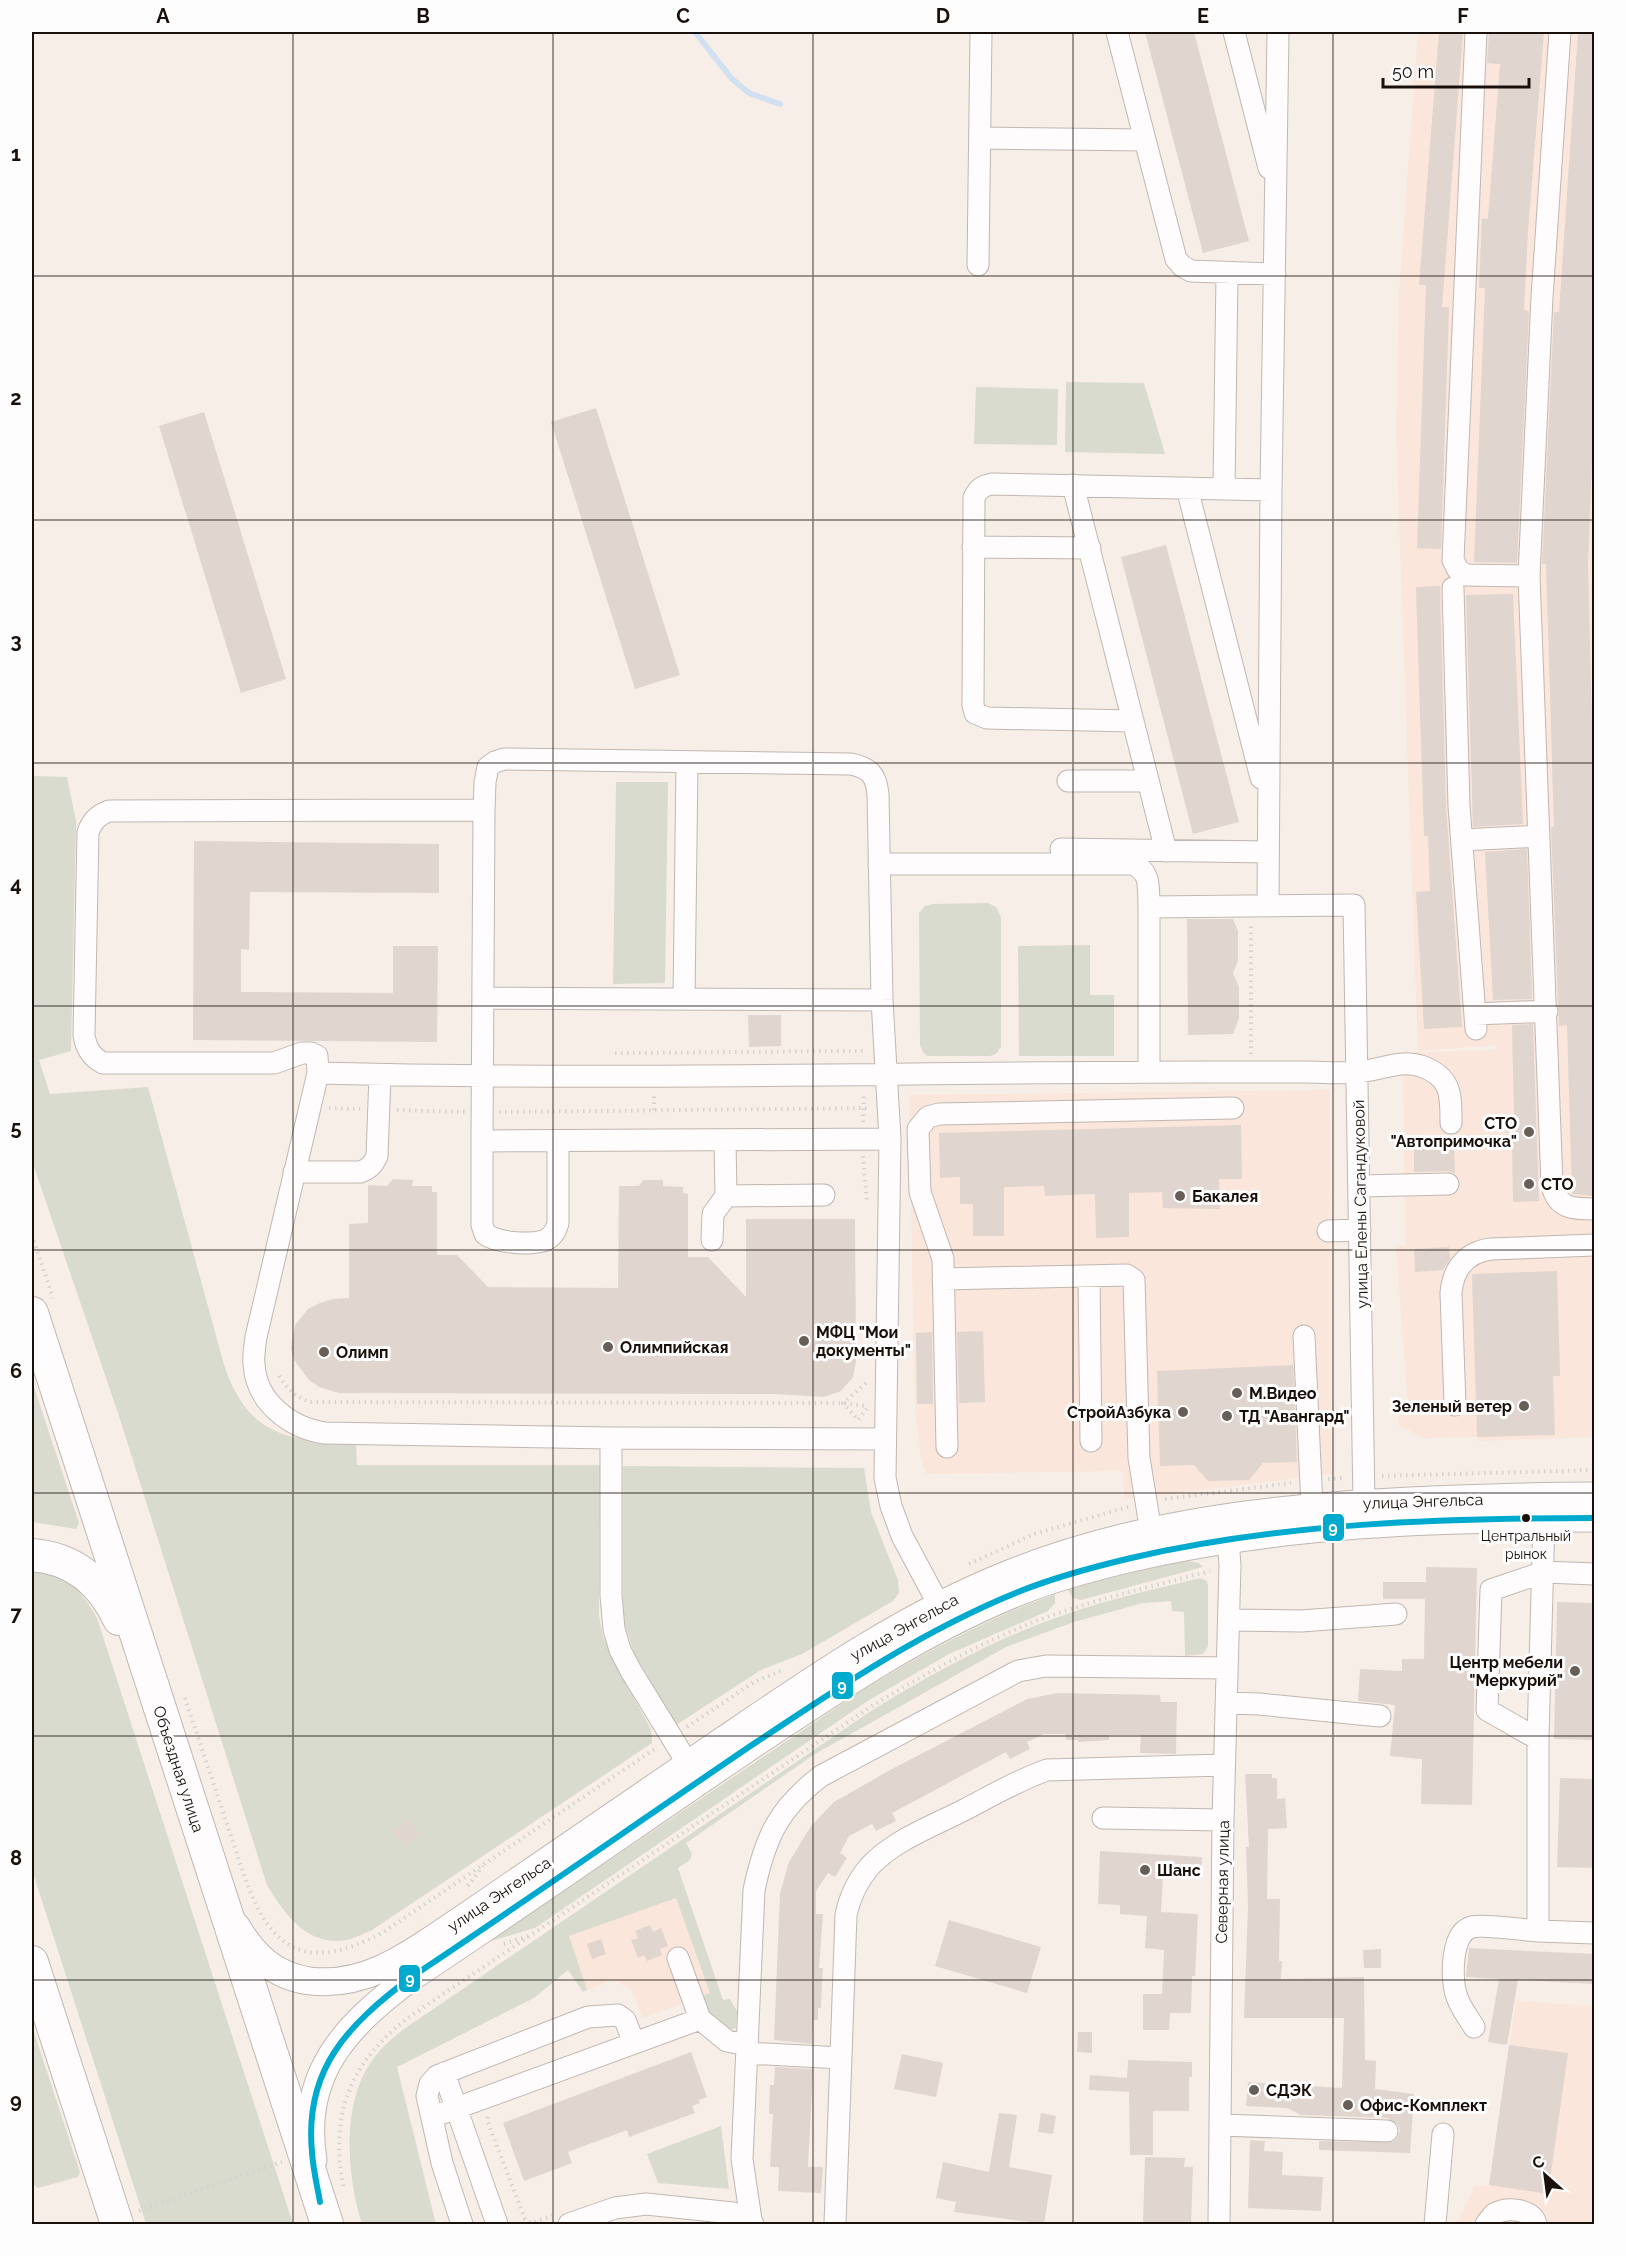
<svg xmlns="http://www.w3.org/2000/svg" width="1626" height="2256" font-family="Raleway,sans-serif">
  <style>
    .built { fill: #fae6da }
    .green { fill: #d8dbce }
    .lines { fill: none; stroke-linecap: round; stroke-linejoin: round }
    .stream { stroke: #d2e1f1; stroke-width: 6 }
    .building { fill: #e0d5cf }
    .minor-casing { stroke: #c1b7b2; stroke-width: 23 }
    .major-casing { stroke: #c1b7b2; stroke-width: 29 }
    .highway-casing { stroke: #c1b7b2; stroke-width: 34 }
    .path { stroke: #d5d2d0; stroke-width: 4; stroke-dasharray: 1.5 4.5; stroke-linecap: butt }
    .minor { stroke: #fefcfc; stroke-width: 21 }
    .major { stroke: #fefcfc; stroke-width: 27 }
    .highway { stroke: #fefcfc; stroke-width: 32 }
    .bus-1-casing { stroke: #fdfdfd; stroke-width: 10 }
    .bus-1 { stroke: #00a9ce; stroke-width: 6 }
    .grid { fill: none; stroke: #1a100b; stroke-width: 1.5; stroke-opacity: 0.55 }
    .poi-dot { fill: #685e58; stroke: #fdfdfd; stroke-width: 2 }
    .bus-dot { fill: #1a100b; stroke: #fdfdfd; stroke-width: 2 }
    .labels { text-anchor: middle; stroke-width: 6; stroke-linejoin: round; paint-order: stroke }
    .bus-label { font-size: 14px; fill: #1a100b; stroke: #fdfdfd }
    .poi-label { font-size: 16px; font-weight: bold; fill: #1a100b; stroke: #fdfdfd; text-anchor: start }
    .street-label { font-size: 16px; fill: #1a100b; stroke: #fdfdfd }
    .line-badge { stroke: #fdfdfd; stroke-width: 2 }
    .badge-label { font-size: 16px; text-anchor: middle; font-weight: bold; fill: #fff }
    .neatline { fill: none; stroke: #1a100b; stroke-width: 2 }
    .grid-label { font-size: 20px; text-anchor: middle; font-weight: bold; fill: #1a100b }
  </style>
  <rect width="100%" height="100%" fill="#f8eee8"/>
  <path class="built" d="M1418,32h176v1405l-115,4 -2,-4 -54,1 -24,-13 -2,-16 11,-2 -12,-160 9,-1 -2,-193 93,-3v-5l-78,6 -22,-620 3,-138z
    M1330,1090l1,384 -206,25 -3,-28 -196,3 -5,-16 -6,-47 -6,-316z
    M676,1897l34,96 -67,25 -12,-29 -18,-9 -26,10 -19,-54z
    M1516,2001l78,5v218h-140l8,-9 12,-29 15,-1z"/>
  <path class="green" d="M1066,382l78,1 21,71 -100,-2z
    M976,387l82,2 -1,56 -83,-1z
    M32,776l35,1 9,44 -5,230 -32,9 11,34 98,-7 76,278c25,73 63,74 132,80l1,20h243l-1,150 4,21 14,32 34,61 1,14 -280,187c-8,3 -18,9 -26,10 -39,7 -62,-27 -79,-55l-148,-469 -87,-255z
    M616,782h52l-3,201 -52,1z
    M988,903l8,4 5,10v130l-5,7 -6,2h-63l-4,-4 -3,-7 -1,-132 6,-7 8,-2z
    M1090,945v50h24v61h-95l-1,-110z
    M32,1381l47,142 -3,6 -44,-7z
    M623,1466l241,2 7,44 27,68 1,13 -6,8 -91,53 -41,16 -85,55 -42,-72 -11,-34z
    M1182,1560l17,3 4,4 -122,33 -8,-2 -5,-8 56,-18z
    M32,1571c36,5 47,16 65,47l196,606h-147l-114,-354z
    M1200,1578l7,3 1,4v61l-5,8 -18,2 -1,-44 -12,-1 -1,-10 -28,2 -69,19 -68,25 -191,107 -129,89 6,11 -2,6 -12,8 45,132 7,-1 7,12 -1,17 -7,2 -19,-16 -7,-18 7,-3 -34,-95 -107,38 18,54 -4,2 -15,-22 -34,28 -137,69 39,157h-74c-15,-47 -21,-119 9,-162 9,-13 20,-23 33,-33l470,-320c61,-37 124,-72 193,-95 43,-15 88,-25 133,-36z
    M1055,1594v9l-7,8 -99,43 -80,46 -334,228 -47,14 373,-251c63,-38 125,-72 194,-97z
    M32,2026l48,146 -2,5 -40,11 -5,-4 -1,-4z
    M721,2126l8,63 -71,-6 -11,-29z"/>
  <g class="lines">
    <path class="stream" d="M695,32l37,47 17,14 31,11"/>
  </g>
  <path class="building" d="M1145,32h49l55,209 -46,12z
    M1439,32h24l-21,275h7l-8,242 -24,-1 9,-263h-7z
    M1489,32h55l-16,199 -4,79 5,1 -12,252 -43,-1 11,-274h-6l3,-70 6,1 12,-155 -13,-1z
    M1578,32h16v376l-6,157 6,243v388l-22,-2 -5,-169 -8,1 -8,-199h3l-8,-263h-4l12,-252h5z
    M596,408l84,267 -45,14 -84,-267z
    M204,412l82,267 -45,14 -82,-267z
    M1166,545l73,277 -46,12 -72,-277z
    M1440,586l6,220 16,221 -38,2 -8,-137 14,-1 -2,-55h-4l-8,-249z
    M1513,594l10,230 -50,3 -7,-232z
    M194,841l245,3v49l-189,-1 -1,58 -8,-1v43l152,1v-47h45l-1,96 -244,-2z
    M1527,849l5,150 -39,1 -8,-148z
    M1187,919h46l5,12v30l-5,12 6,14v31l-6,16 -45,1z
    M748,1015h33v31l-32,1z
    M1533,1024l6,177 -26,1 -1,-69h-6v-17l8,-1 -2,-90z
    M1241,1125l1,54h-23l1,30 -57,-1 -1,-16 -33,1v44l-33,1 -1,-44 -50,2 -1,-10 -40,1v49h-31v-32h-13v-27l-20,1 -1,-45z
    M1414,1137h40l1,36 -7,-2 -34,1z
    M393,1179l20,1 -1,6h20v6h5v63h20l31,32 130,1 1,-102h20l4,-6h20v6l20,1v6l5,1v63h20l38,40v-78h109l1,142 -3,16 -12,14 -17,6 -50,-3 -435,-1 -20,-6 -10,-7 -15,-20 -3,-11 4,-24 13,-16 12,-6 13,-4 16,-1v-74l19,-1v-38l19,1z
    M1449,1247l1,12 -7,11 -28,2 -1,-23z
    M1557,1271l3,105h-7l2,59 -78,2 -5,-163z
    M983,1331l2,71 -26,1 -2,-71z
    M932,1332l1,72h-16l-1,-71z
    M1293,1365l4,97 -34,1 -14,17 -41,1 -14,-16 -34,1 -3,-95z
    M1426,1567l51,1 -5,237 -51,-1 1,-45 -32,-3 5,-51 -37,-4 2,-32 42,2v-12h22l1,-60h-42v-17h43z
    M1557,1602l37,1v137l-40,-1z
    M1058,1693l102,2 1,7h16l-1,52 -36,-1 1,-18h-32v5l-31,2v-2h-12l-1,-6h-21l-17,8 3,7 -20,10 -4,-7 -114,61 4,8 -20,10 -4,-7 -23,12 -9,17 7,5 -12,19 -7,-4 -12,18v23h7l-4,54h4l-1,14 -1,26h-3v12h-5l-1,24 -38,-4 6,-147 9,-31 22,-36 23,-24 58,-33 135,-70z
    M1245,1774h27v4h5v21l8,-1 2,30 -19,1 -1,70h13l-1,62h3l-1,18 83,-2 1,83 11,1 -1,28 39,5 -4,59 -91,-3v-9l73,1 5,-4 3,-7 -2,-6 -10,-7 -87,-3 -14,-7 -41,-2 2,-24 94,6 2,-70h-100l4,-112 -2,-59h3z
    M1560,1778l34,1v89l-37,-1z
    M408,1819l12,15 -16,12 -11,-15z
    M1100,1851l102,6 -1,21 -38,-2 -2,36 37,2 -3,62h-3l-1,37h-21l-1,17h-26v-36h19l2,-44 -19,-2 2,-32 -27,-2v-9l-22,-1z
    M949,1920l92,27 -14,46 -92,-27z
    M650,1925l3,7 8,-4 7,18 -8,3 2,6 -15,6 -3,-6 -6,3 -7,-18 7,-2 -3,-7z
    M601,1939l5,15 -14,5 -5,-15z
    M1469,1948l125,6v30l-76,-4 -11,65 -19,-3 11,-63 -33,-2z
    M1381,1949v19h-17l-1,-18z
    M1078,2032h14v21l-15,-1z
    M1509,2045l59,8 -20,141 -59,-9z
    M691,2052l16,45 -8,3 1,3 -8,3 3,7 -66,24 -2,-7 -59,22 4,11 -48,18 -21,-58z
    M902,2054l41,9 -7,34 -42,-8z
    M1128,2060l64,2v15h-3v34h-36v44h-23l-1,-63 -40,-2 1,-15 37,3z
    M775,2067l38,2 -5,98h15l-2,26 -43,-2 1,-24h-9l3,-53h-4l1,-29h4z
    M999,2113l18,2 -8,52 43,8 -8,49 -90,-12 2,-10 -20,-4 7,-36 46,10z
    M1041,2113l15,3 -3,18 -15,-2z
    M1250,2140l15,1 -1,10 19,1 -1,23 41,2 -2,34 -73,-3z
    M1145,2157l40,1 -1,9h9l-2,57h-48z"/>
  <g class="lines">
    <g class="minor-casing">
      <path id="minor" d="M1117,32l59,227 6,7 9,5 84,3
        M1234,32l35,136
        M1476,32l-23,528 5,10 8,5 63,1
        M1560,32l-18,265 -13,279 23,609c5,24 22,24 42,24
        M980,138l164,2
        M978,265l3,-233
        M1073,485l93,366
        M1187,488l74,290
        M1224,489l3,-216
        M973,547l117,1
        M1453,588l6,218 17,223
        M1133,721l-146,-3 -12,-5 -2,-8 1,-207c4,-9 8,-12 18,-14l279,6
        M1068,781h80
        M484,810l-375,1c-11,4 -16,9 -21,21l-4,203c2,13 7,22 19,28h171l28,-10h9l6,3 1,17 -62,264c-1,9 -3,18 -2,27 2,38 36,64 71,69l286,5 274,1
        M1462,840l77,-4
        M1061,849l207,3
        M879,864h253c20,7 16,25 17,43
        M1268,905l3,-415 7,-458
        M483,998l399,2
        M684,999l3,-237
        M1475,1014l72,-3
        M1149,1072v-165l205,-2 10,598
        M318,1073c296,8 590,-1 886,-1 33,0 67,0 100,0 18,0 36,2 53,0 22,-1 42,-13 64,-6 31,11 30,29 30,57
        M890,1139l-408,2 2,-331 1,-28 3,-15 7,-5 9,-3 347,5c19,4 25,11 27,30l4,206 8,139 -5,339 6,28 11,30 37,69
        M725,1140l1,56 98,-1
        M482,1141v84l3,9c12,9 44,11 58,7 9,-3 13,-10 15,-18v-82
        M294,1172h66c9,-3 13,-7 17,-16l3,-81
        M1360,1186l88,-2
        M1328,1231l32,-1
        M712,1240l1,-26 13,-18
        M1089,1276l2,165
        M943,1279l184,-4 7,5 5,178 12,74
        M1304,1336l8,171
        M1455,1405l-4,-112c2,-25 16,-41 40,-44l103,-4
        M611,1438v158l3,33 6,21 11,21 57,93
        M947,1447l-4,-188 -23,-67 -2,-63 10,-12 11,-3 294,-6
        M1544,1518l-6,221v192l56,2
        M1229,1620l72,1 95,-7
        M1226,1703l33,1 121,12
        M1538,1739l-51,-29 4,-120 53,-18 50,2
        M1103,1818l120,2
        M678,1958l22,61
        M1474,2027c-6,-10 -15,-21 -18,-33 -5,-17 -5,-62 16,-67 12,-3 51,3 66,4
        M747,2053l94,5
        M444,2073l53,151
        M432,2117l268,-98 27,22 20,4
        M1220,2125l167,6
        M751,2220l-9,-61 12,-269c11,-52 24,-81 67,-114l197,-105 28,-5 181,2
        M462,2224l-20,-61 -15,-67 3,-12 7,-8 151,-59 30,-2 7,5 9,23
        M569,2224l46,-16 31,-4 87,9 18,7 2,4
        M835,2224l11,-309c4,-19 11,-34 24,-49 24,-26 63,-40 94,-56 27,-14 54,-30 83,-40l177,-5
        M1219,2224l4,-404 7,-255 -2,-25
        M1435,2224l8,-90
        M1486,2224l8,-10c12,-7 38,-6 42,10"/>
    </g>
    <g class="major-casing">
      <path id="major" d="M236,1926c18,30 38,50 74,55 59,7 104,-30 151,-61 87,-60 175,-120 263,-180 91,-62 182,-125 285,-166 134,-54 280,-68 423,-74 54,-2 108,-4 162,-4
        M313,2160c-14,-86 33,-134 97,-182 113,-75 224,-153 336,-229 87,-58 175,-118 272,-157 37,-15 75,-25 113,-34 152,-35 309,-40 463,-40"/>
    </g>
    <g class="highway-casing">
      <path id="highway" d="M32,1313l295,911
        M32,1555c41,3 70,27 87,64
        M32,1962l85,262"/>
    </g>
    <path class="path" d="M615,1053l251,-2
      M1251,1054v-130
      M329,1108l31,1
      M397,1110l68,2
      M654,1110v-14
      M499,1112l371,-4
      M863,1122l1,-29
      M863,1156l4,47
      M32,1235l21,63
      M279,1376c8,13 16,20 30,26l534,1 23,3
      M866,1383l-23,20 15,17 9,-12
      M1382,1476l212,-6
      M1328,1479l17,-1
      M1165,1499l126,-16
      M969,1564l65,-30 94,-27
      M185,1698l60,180c27,77 65,93 137,55l274,-185
      M687,1727l67,-45 29,-12
      M468,1886l15,-20
      M504,1944l24,-8
      M488,2117l-1,3 38,99 6,4 21,-7
      M343,2186c-13,-74 7,-123 66,-169l463,-311c52,-31 105,-62 162,-84 57,-22 117,-35 176,-51
      M139,2211l143,-49"/>
    <use href="#minor" class="minor"/>
    <use href="#major" class="major"/>
    <use href="#highway" class="highway"/>
    <g class="bus-1-casing">
      <path id="bus-1" d="M320,2202c-3,-17 -7,-33 -8,-50 -8,-83 36,-127 98,-174 113,-75 224,-153 336,-229 87,-58 175,-118 272,-157 37,-15 75,-25 113,-34 152,-35 309,-40 463,-40"/>
    </g>
    <use href="#bus-1" class="bus-1"/>
  </g>
  <path class="grid" d="M293,32v2192M553,32v2192M813,32v2192M1073,32v2192M1333,32v2192M32,276h1562M32,520h1562M32,763h1562M32,1006h1562M32,1250h1562M32,1493h1562M32,1736h1562M32,1980h1562"/>
  <g class="poi-dot">
    <circle cx="1529" cy="1132" r="6"/>
    <circle cx="1529" cy="1184" r="6"/>
    <circle cx="1180" cy="1196" r="6"/>
    <circle cx="804" cy="1341" r="6"/>
    <circle cx="608" cy="1347" r="6"/>
    <circle cx="324" cy="1352" r="6"/>
    <circle cx="1237" cy="1393" r="6"/>
    <circle cx="1524" cy="1406" r="6"/>
    <circle cx="1183" cy="1412" r="6"/>
    <circle cx="1227" cy="1416" r="6"/>
    <circle cx="1575" cy="1671" r="6"/>
    <circle cx="1145" cy="1870" r="6"/>
    <circle cx="1254" cy="2090" r="6"/>
    <circle cx="1348" cy="2105" r="6"/>
  </g>
  <circle class="bus-dot" cx="1526" cy="1518" r="5"/>
  <g class="labels">
    <g class="bus-label">
      <text x="1526" y="1541">Центральный<tspan x="1526" dy="18">рынок</tspan></text>
    </g>
    <g class="poi-label">
      <text x="1517" y="1129" text-anchor="end">СТО<tspan x="1517" dy="18">"Автопримочка"</tspan></text>
      <text x="1541" y="1190">СТО</text>
      <text x="1192" y="1202">Бакалея</text>
      <text x="816" y="1338">МФЦ "Мои<tspan x="816" dy="18">документы"</tspan></text>
      <text x="620" y="1353">Олимпийская</text>
      <text x="336" y="1358">Олимп</text>
      <text x="1249" y="1399">М.Видео</text>
      <text x="1512" y="1412" text-anchor="end">Зеленый ветер</text>
      <text x="1171" y="1418" text-anchor="end">СтройАзбука</text>
      <text x="1239" y="1422">ТД "Авангард"</text>
      <text x="1563" y="1668" text-anchor="end">Центр мебели<tspan x="1563" dy="18">"Меркурий"</tspan></text>
      <text x="1157" y="1876">Шанс</text>
      <text x="1266" y="2096">СДЭК</text>
      <text x="1360" y="2111">Офис-Комплект</text>
    </g>
    <g class="street-label">
      <text transform="translate(1360 1204) rotate(-91)" y="6">улица Елены Сагандуковой</text>
      <text transform="translate(1423 1501) rotate(-2)" y="6">улица Энгельса</text>
      <text transform="translate(904 1627) rotate(-29)" y="6">улица Энгельса</text>
      <text transform="translate(179 1769) rotate(72)" y="6">Объездная улица</text>
      <text transform="translate(1222 1882) rotate(-89)" y="6">Северная улица</text>
      <text transform="translate(499 1894) rotate(-34)" y="6">улица Энгельса</text>
    </g>
  </g>
  <g class="line-badge">
    <rect x="1322" y="1513" width="23" height="29" rx="6" fill="#00a9ce"/>
    <rect x="831" y="1671" width="23" height="29" rx="6" fill="#00a9ce"/>
    <rect x="398" y="1964" width="23" height="29" rx="6" fill="#00a9ce"/>
  </g>
  <g class="badge-label">
    <text x="1333" y="1533">9</text>
    <text x="842" y="1691">9</text>
    <text x="410" y="1984">9</text>
  </g>
  <rect width="1626" height="2256" fill="none" stroke="#fdfdfd" stroke-width="66"/>
  <g transform="translate(1545 2175) rotate(332)" stroke="#fdfdfd" stroke-width="4.5" paint-order="stroke">
  <path d="M0-4.5L10 22L0 15L-10 22Z" fill="#1a100b"/>
  <text y="-9" font-size="16" font-weight="bold" text-anchor="middle" fill="#1a100b">С</text>
  </g>
  <path d="M1383 78v9h146v-9" fill="none" stroke="#1a100b" stroke-width="3"/>
  <text x="1392" y="78" font-size="18" fill="#1a100b" stroke="#fdfdfd" stroke-width="4.5" paint-order="stroke">50 m</text>
  <rect x="33" y="33" width="1560" height="2190" class="neatline"/>
  <g class="grid-label">
    <text x="163" y="23">A</text>
    <text x="423" y="23">B</text>
    <text x="683" y="23">C</text>
    <text x="943" y="23">D</text>
    <text x="1203" y="23">E</text>
    <text x="1463" y="23">F</text>
    <text x="16" y="161">1</text>
    <text x="16" y="405">2</text>
    <text x="16" y="648">3</text>
    <text x="16" y="891">4</text>
    <text x="16" y="1135">5</text>
    <text x="16" y="1378">6</text>
    <text x="16" y="1621">7</text>
    <text x="16" y="1865">8</text>
    <text x="16" y="2108">9</text>
  </g>
</svg>
